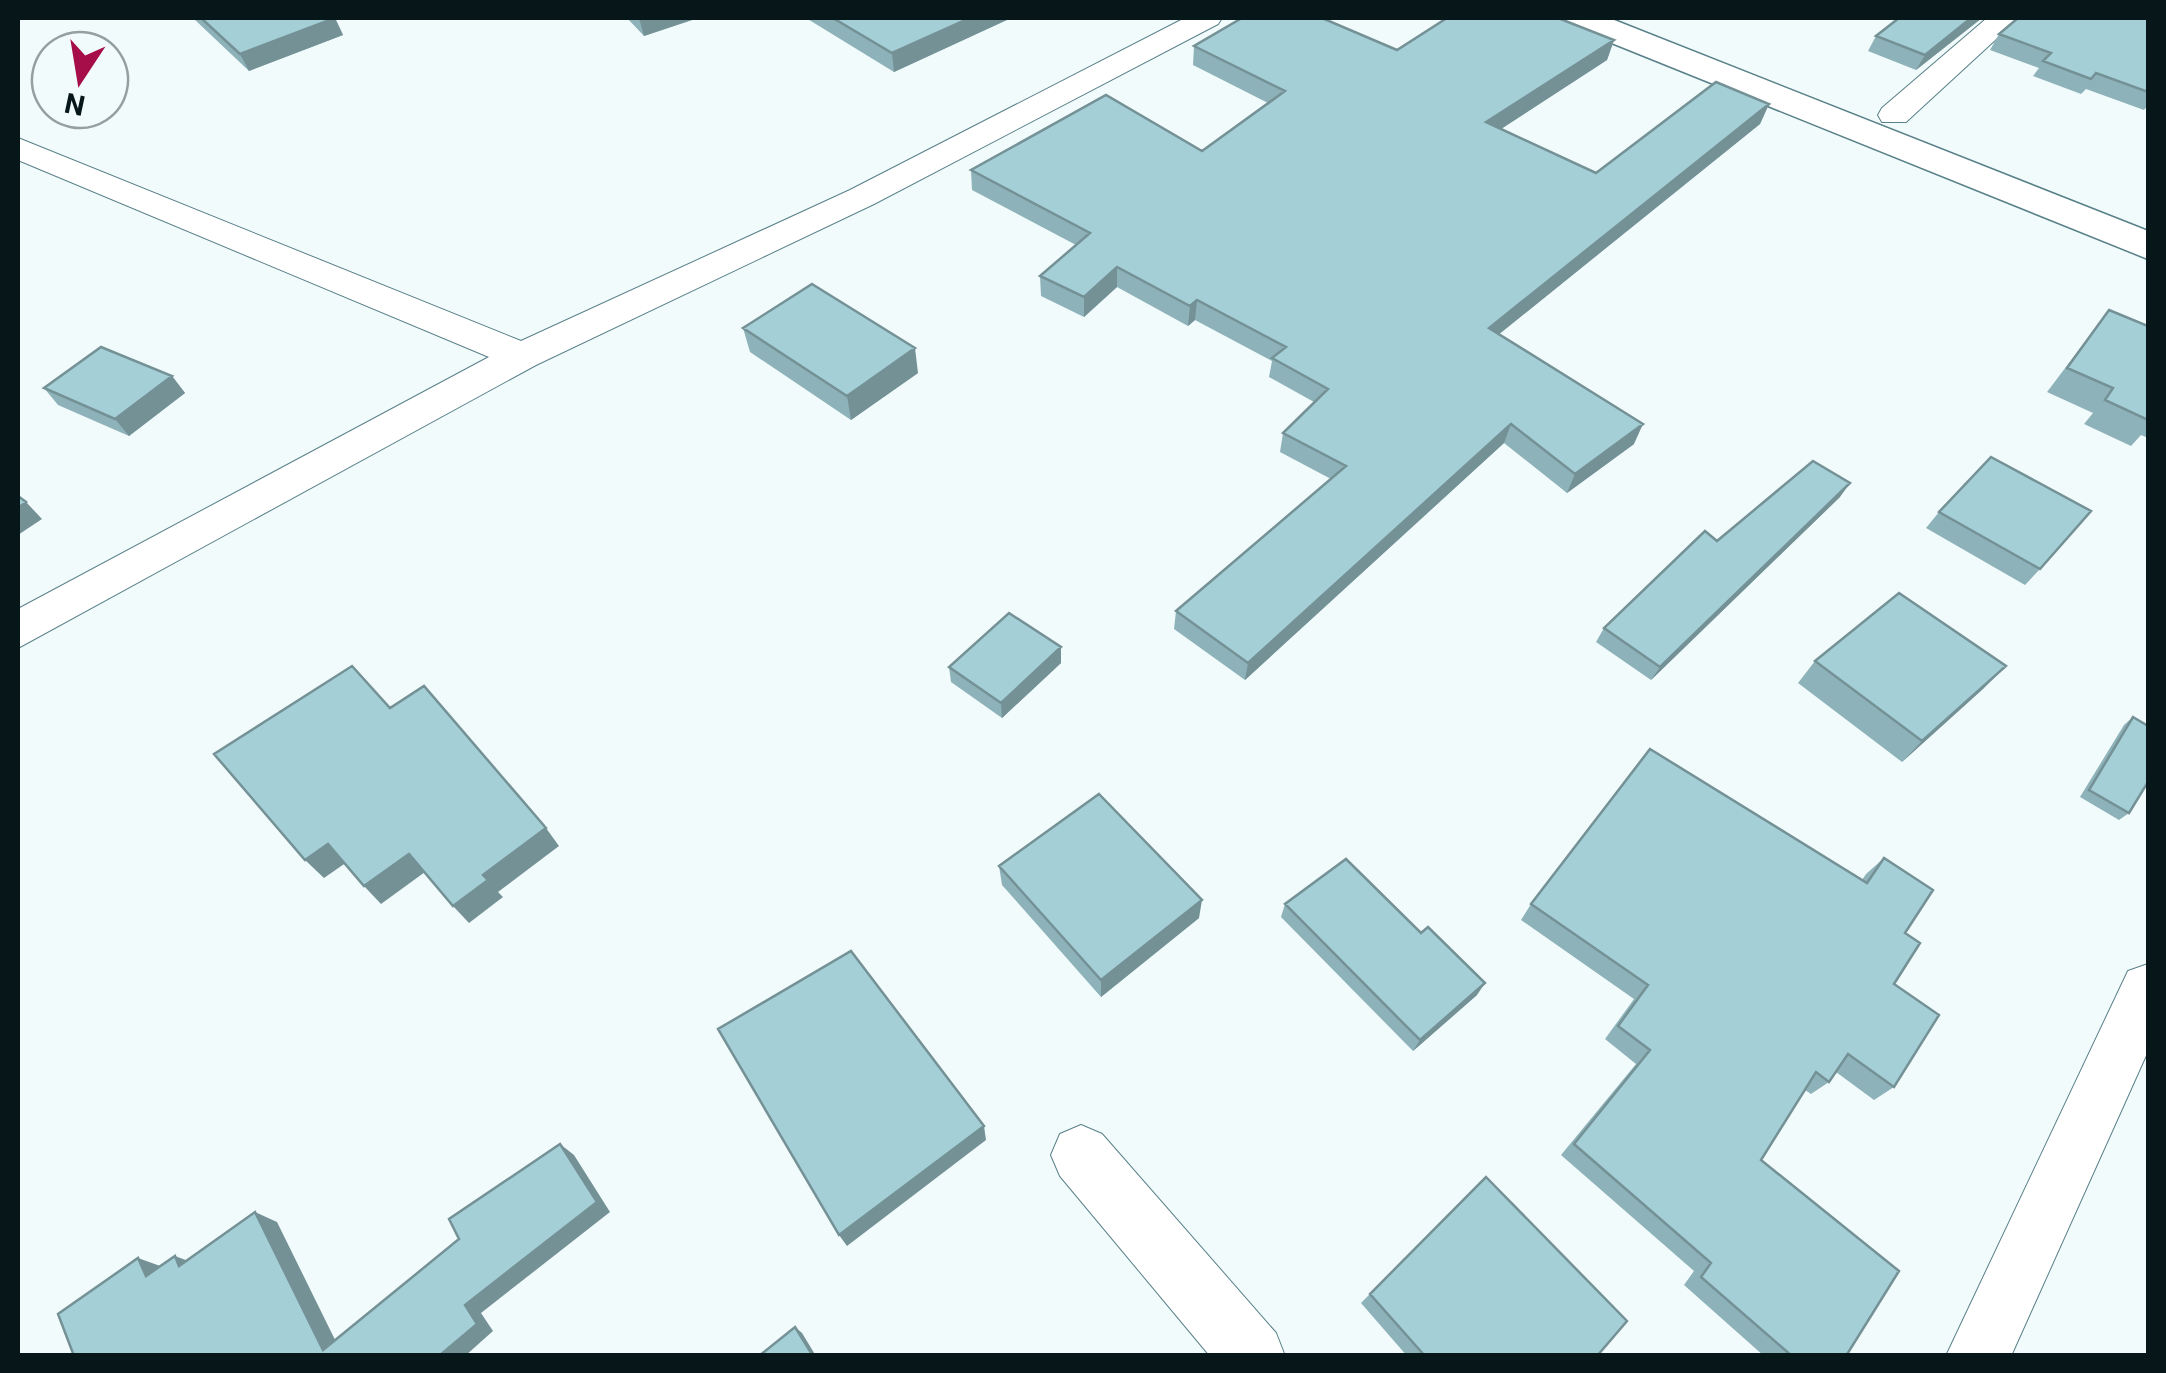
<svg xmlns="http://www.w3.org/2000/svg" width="2166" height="1373" font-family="Roboto,sans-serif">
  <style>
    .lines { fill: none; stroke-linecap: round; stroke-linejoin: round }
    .minor-casing { stroke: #588088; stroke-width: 2 }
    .tertiary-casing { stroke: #588088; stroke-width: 3 }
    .minor { fill: #fff; fill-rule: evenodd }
    .tertiary { fill: #fff; fill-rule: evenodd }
    .wall { fill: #8eb2b9 }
    .shaded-wall { fill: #749196 }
    .building { fill: #a5cfd7; stroke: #749196; stroke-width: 2.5 }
  </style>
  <rect width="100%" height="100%" fill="#f2fbfc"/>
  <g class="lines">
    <g class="minor-casing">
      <path id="minor" d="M1185,18h37l-4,6 -344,180 -338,161 -518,283v-39l471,-252 -471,-197v-22l503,203 329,-151z
        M1987,18h32l-113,104h-24l-4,-7 4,-7z
        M2148,964v87l-137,305h-65l182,-385z
        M1081,1125l21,9 174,199 9,23h-75l-150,-180 -9,-21 9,-21z"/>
    </g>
    <g class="tertiary-casing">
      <path id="tertiary" d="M1562,18h47l539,213v28l-581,-234z"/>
    </g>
    <use href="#minor" class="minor"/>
    <use href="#tertiary" class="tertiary"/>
  </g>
  <path class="wall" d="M193,18h142l8,17 -94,36z
    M627,18h71l-54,18z
    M806,18h203v1l-115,53z
    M1982,18l-66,52 -48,-19 8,-15z
    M2148,18v87l-4,5 -58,-21 -5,5 -48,-18 6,-8 -49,-18 9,-16z
    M1614,40l-7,20 -106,69 95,44 173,-69 -9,20 -261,210 135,110 -67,49 -63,-50 -259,237 -71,-51 2,-18 155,-132 -51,-27 3,-19 31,-31 -45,-25 3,-16 -77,-41 -7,6 -71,-39 -33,30 -43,-21 -1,-20 36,-31 -104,-55 -1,-20 231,-19 66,-48 -75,-38 1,-19 203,4z
    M2109,310l39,16v112l-7,-3 -10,11 -47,-22 9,-11 -46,-21z
    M743,328l175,45 -67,47 -101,-68z
    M172,376l13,17 -56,43 -71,-31 -14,-17z
    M1840,497l-189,183 -55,-38 8,-14 113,-87z
    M1939,512l101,57 -15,16 -99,-57z
    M1815,661l169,27 -82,74 -104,-79z
    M1061,663l-59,55 -51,-36 -2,-15z
    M2133,717l-4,96 -10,7 -39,-23 44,-72z
    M1884,858l21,75 -11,51v103l-20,13 -38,-28 -7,10 -18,12 -6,-4 -44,70 85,196h-82l-80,-71 10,-14 -133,-116 75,-91 -31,-25 29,-40 -113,-79 10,-16 331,-24 4,-6z
    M999,866l200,52 -98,79 -99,-112z
    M1285,904l192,91 -64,56 -132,-134z
    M1486,1177l111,179h-190l-46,-53z"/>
  <path class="shaded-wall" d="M335,18l8,17 -94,36 -9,-17z
    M639,18h59l-54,18z
    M970,18l39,1 -115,53 -2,-19z
    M1971,18h11l-66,52 9,-15z
    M1614,40l-7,20 -126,82 5,-20z
    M1769,104l-9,20 -278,224 7,-20z
    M1117,267v20l-33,30v-20z
    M1197,300l-2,20 -7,6 2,-20z
    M915,348l3,25 -67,47 -4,-24z
    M172,376l13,17 -56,43 -14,-17z
    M1511,424l-7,19 -259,237 3,-17z
    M1643,424l-9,20 -67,49 8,-19z
    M1850,483l-10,14 -189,183 9,-13z
    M26,502l16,17 -24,16v-27z
    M1061,647v16l-59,55 -1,-15z
    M2006,666l-22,22 -82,74 20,-21z
    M546,828l13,18 -61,46 5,5 -34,26 -16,-17 30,-31z
    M328,844l19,18 -23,16 -19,-18z
    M409,854l16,18 -44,32 -17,-18z
    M1202,900l-3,18 -98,79v-17z
    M1485,983l-8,12 -64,56 7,-11z
    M984,1126l2,14 -139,106 -8,-11z
    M560,1144l14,11 36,57 -129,101 12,18 -28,25h-26l26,-51z
    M255,1212l22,10 66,134 -20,-6z
    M175,1256l24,9 -20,1z
    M138,1258l25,9 -17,9z
    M795,1327l7,6 14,23h-3z"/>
  <path class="building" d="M201,18h134l-95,36z
    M833,18h137l-78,35z
    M1242,18h80l75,32 50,-32h111l56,22 -128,82 110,51 120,-91 53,22 -280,224 154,96 -68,50 -64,-50 -263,239 -72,-52 170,-145 -63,-33 45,-44 -56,-31 14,-11 -89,-47 -7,6 -73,-39 -33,30 -44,-21 50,-43 -119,-63 135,-75 96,56 83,-60 -91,-45z
    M1899,18h72l-46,37 -49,-19z
    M2018,18h130v74l-52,-19 -5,6 -48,-18 8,-8 -52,-19z
    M812,284l103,64 -68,48 -104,-68z
    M2109,310l39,16v94l-43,-20 8,-12 -46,-20z
    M101,347l71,29 -57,43 -71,-31z
    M1991,457l100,54 -51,58 -101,-57z
    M1813,461l37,22 -190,184 -56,-39 101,-97 12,10z
    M18,496l8,6 -8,6z
    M1899,593l107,73 -84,75 -107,-80z
    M1009,613l52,34 -60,56 -52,-36z
    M352,666l38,42 34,-22 122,142 -63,47 5,5 -35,26 -44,-52 -45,32 -36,-42 -23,16 -91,-106z
    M2133,717l15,9v56l-19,31 -40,-23z
    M1650,749l217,134 17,-25 49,32 -28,43 15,10 -26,41 45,31 -45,72 -46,-33 -19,28 -13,-10 -55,88 138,111 -53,85h-54l-91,-79 10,-14 -137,-119 76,-94 -32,-24 30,-41 -117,-81z
    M1099,794l103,106 -101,80 -102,-114z
    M1346,859l75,74 7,-6 57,56 -65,57 -135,-136z
    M851,951l133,175 -145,109 -121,-206z
    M560,1144l37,58 -132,103 12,19 -38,32h-365l-16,-42 80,-56 8,18 29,-20 4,10 76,-54 68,138 136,-111 -10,-20z
    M1486,1177l141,144 -30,35h-172l-55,-62z
    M795,1327l18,29h-54z"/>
  <rect width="2166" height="1373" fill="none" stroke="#061619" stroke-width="40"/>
  <g transform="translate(80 80) rotate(192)"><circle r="48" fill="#f2fbfc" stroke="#949fa1" stroke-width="2.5"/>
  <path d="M0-8L18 38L0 25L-18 38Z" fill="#a50e48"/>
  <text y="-15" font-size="28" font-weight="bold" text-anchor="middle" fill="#061619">N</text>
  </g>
</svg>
